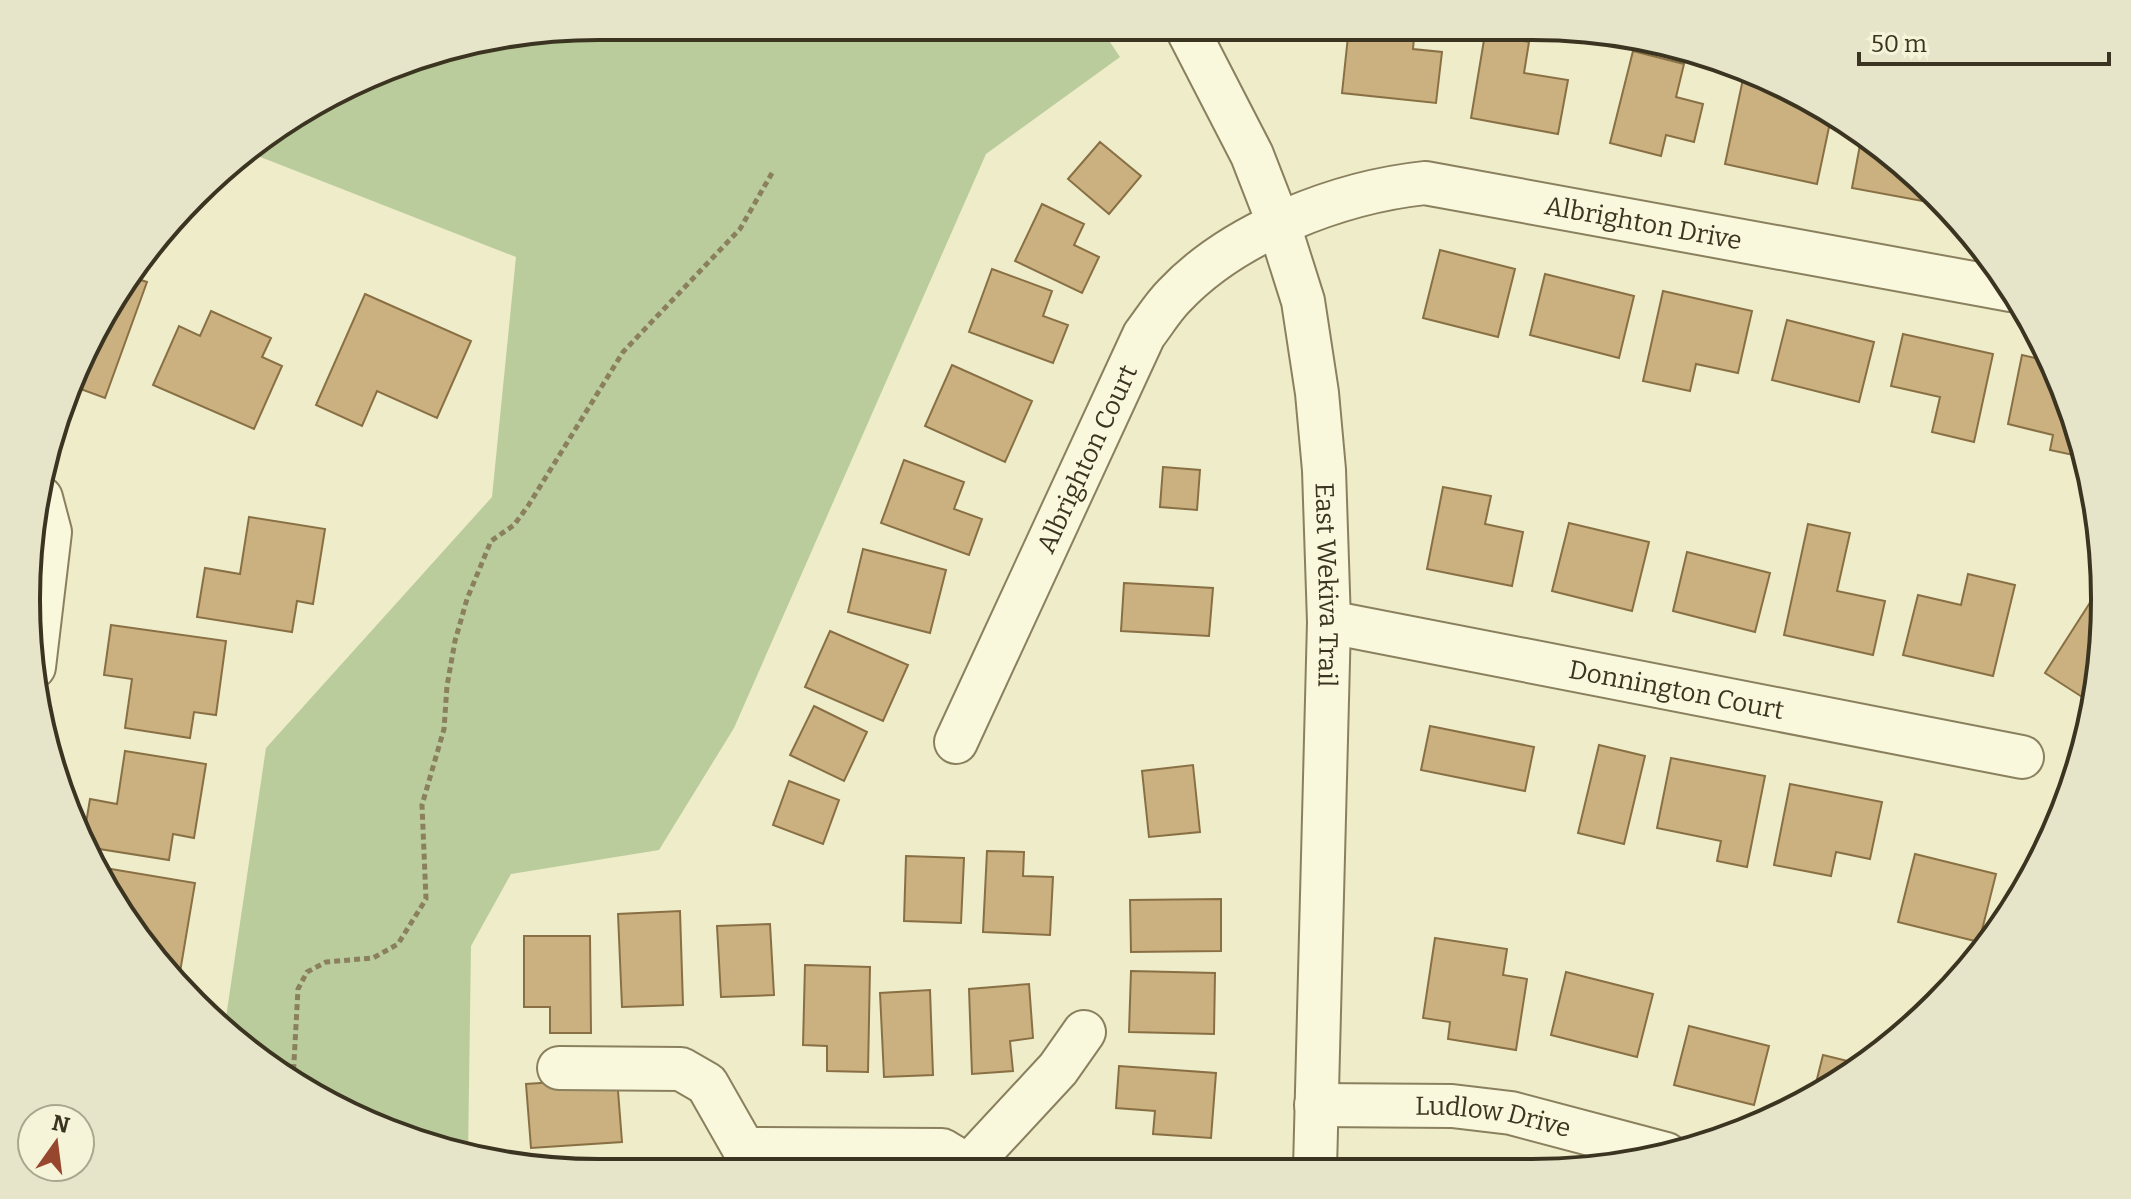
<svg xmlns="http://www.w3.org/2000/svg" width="2131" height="1199" font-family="Bitter,serif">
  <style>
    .green { fill: #bbcc9c }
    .building { fill: #cbb180; stroke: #897044; stroke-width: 2 }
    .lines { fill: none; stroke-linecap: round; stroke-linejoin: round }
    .minor-casing { stroke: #8a805e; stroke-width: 46 }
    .path { stroke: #8a805e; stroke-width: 5; stroke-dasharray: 6 4; stroke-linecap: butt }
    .minor { stroke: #f9f7dc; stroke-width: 42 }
    .labels { text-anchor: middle; stroke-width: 6; stroke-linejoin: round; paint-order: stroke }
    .street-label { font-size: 26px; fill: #3b3421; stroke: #f5f4d8 }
    .rim { fill: none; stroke: #3b3421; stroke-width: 4 }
  </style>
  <rect width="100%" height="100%" fill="#eeecc9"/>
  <path class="green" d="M599,26l501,1 20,30 -134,97 -252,574 -75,122 -148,24 -40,72 -3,210 -17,-3 -139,-57 -87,-72 41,-276 226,-251 24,-240 -271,-106 171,-95z"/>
  <path class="building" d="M1349,27h66l-2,22 29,3 -6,51 -94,-10z
    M1485,34l44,8 -5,31 44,7 -10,54 -87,-16z
    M1633,51l51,13 -8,33 27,7 -9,38 -28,-7 -5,21 -51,-13z
    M1743,79l42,9 47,25 -15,71 -92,-20z
    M1862,134l48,35 34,36 -92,-17z
    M1100,142l41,34 -32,38 -41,-35z
    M1042,204l42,20 -10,21 25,12 -17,36 -67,-32z
    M1440,250l75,19 -17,68 -75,-19z
    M992,269l60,22 -9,25 25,9 -15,38 -84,-31z
    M1545,274l89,22 -15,62 -89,-23z
    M128,276l19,6 -42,116 -30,-11z
    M1663,291l89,20 -14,62 -42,-9 -6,27 -47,-10z
    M365,294l106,47 -34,77 -60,-27 -15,35 -46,-21z
    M211,311l60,27 -9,19 20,9 -28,63 -101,-44 26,-59 21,10z
    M1787,320l87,22 -15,60 -87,-22z
    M1903,334l90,20 -19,88 -42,-10 8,-35 -49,-11z
    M2022,355l30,7 35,96 -37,-8 3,-15 -45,-11z
    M952,365l80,36 -27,61 -80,-36z
    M904,460l60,22 -10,27 28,10 -13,36 -88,-32z
    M1163,467l37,3 -3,40 -37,-3z
    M1443,487l48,9 -6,28 38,8 -11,54 -85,-17z
    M249,517l76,12 -12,75 -16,-3 -5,31 -95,-15 8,-49 35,6z
    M1569,523l80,19 -17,69 -80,-20z
    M1808,524l42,9 -13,58 48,10 -12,54 -89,-20z
    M863,549l83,21 -16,63 -82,-21z
    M1687,552l83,21 -15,59 -82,-21z
    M1968,574l47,11 -22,91 -90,-21 15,-60 43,10z
    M1124,583l89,5 -4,48 -88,-5z
    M2093,598l9,7 -2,70 -7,29 -48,-31z
    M111,625l115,16 -10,74 -22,-3 -4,26 -65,-10 7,-49 -28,-4z
    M830,631l78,34 -25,56 -78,-34z
    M814,706l53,26 -23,49 -54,-26z
    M1430,726l104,21 -9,44 -104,-21z
    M1599,745l46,11 -21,88 -46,-11z
    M125,751l81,13 -12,74 -21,-4 -4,26 -82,-13 -4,-6 7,-42 27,5z
    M1671,758l94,18 -18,91 -30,-6 4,-20 -64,-13z
    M1193,765l7,67 -51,5 -7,-66z
    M789,781l50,19 -16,44 -50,-19z
    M1790,784l92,18 -12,57 -34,-7 -5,24 -57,-11z
    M987,851l37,1 -1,24 30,1 -3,58 -67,-3z
    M1915,854l81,20 -17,68 -81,-20z
    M906,856l58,2 -3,65 -57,-2z
    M99,867l96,16 -17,101 -10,-7z
    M1221,899v52l-90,1 -1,-52z
    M680,911l3,94 -61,2 -4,-93z
    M770,924l4,71 -53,2 -4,-71z
    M524,936h66l1,97h-41v-26h-26z
    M1435,938l72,11 -4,26 24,4 -11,71 -68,-11 2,-17 -27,-4z
    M805,965l65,2 -2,105 -41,-1v-25l-24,-1z
    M1131,971l84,2 -1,61 -85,-2z
    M1566,972l87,22 -16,63 -86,-22z
    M1029,984l4,54 -23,3 3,30 -41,3 -3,-85z
    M930,990l3,85 -49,2 -4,-84z
    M1689,1026l80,20 -15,59 -80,-20z
    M1823,1055l41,10 -14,12 -37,18z
    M1119,1066l97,7 -5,65 -58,-4 2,-23 -39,-3z
    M617,1078l5,64 -91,6 -5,-64z"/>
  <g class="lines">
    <g class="minor-casing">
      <g id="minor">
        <path id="s1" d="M1186,27l66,128 26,67 25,79 14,92 7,77 5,152 -14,547"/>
        <path id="s2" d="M1329,622l693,135"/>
        <path d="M34,667l16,-135 -9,-34"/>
        <path id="s3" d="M956,742l188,-407c10,-13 19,-28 30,-39 60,-64 166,-104 251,-113l586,107"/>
        <path d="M559,1068l122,1 26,15 37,65 198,1 33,20"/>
        <path id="s4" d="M1316,1105l136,1 59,7 155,41"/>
        <path d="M969,1165l89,-96 26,-37"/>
      </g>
    </g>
    <path class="path" d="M293,1080l5,-91 9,-17 19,-10 47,-4 25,-14 28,-45 -4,-94 22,-76 3,-43 8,-45 12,-42 24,-58 23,-16 14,-19 95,-154 117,-123 32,-56"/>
    <use href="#minor" class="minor"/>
  </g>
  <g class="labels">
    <g class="street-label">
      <text dy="9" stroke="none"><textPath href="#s3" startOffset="1000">Albrighton Drive</textPath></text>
      <text dy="9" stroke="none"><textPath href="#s3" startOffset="312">Albrighton Court</textPath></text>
      <text dy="9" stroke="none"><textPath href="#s1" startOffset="584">East Wekiva Trail</textPath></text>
      <text dy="9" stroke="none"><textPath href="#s2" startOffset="354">Donnington Court</textPath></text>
      <text dy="9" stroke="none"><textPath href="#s4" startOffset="178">Ludlow Drive</textPath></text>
    </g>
  </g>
  <path d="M0 0H2131V1199H0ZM599 40H1532A559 559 0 0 1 2091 599V600A559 559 0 0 1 1532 1159H599A559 559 0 0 1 40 600V599A559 559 0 0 1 599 40Z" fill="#e6e5c9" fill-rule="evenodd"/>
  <path class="rim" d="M599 40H1532A559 559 0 0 1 2091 599V600A559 559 0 0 1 1532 1159H599A559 559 0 0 1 40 600V599A559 559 0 0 1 599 40Z"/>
  <g transform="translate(56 1143) rotate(14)"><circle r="38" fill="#f5f4d8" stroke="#aba78f" stroke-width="2"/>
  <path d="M0-6L14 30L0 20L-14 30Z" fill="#98472f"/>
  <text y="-12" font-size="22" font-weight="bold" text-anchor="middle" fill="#3b3421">N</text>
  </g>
  <path d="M1859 52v12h250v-12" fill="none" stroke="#3b3421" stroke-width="4"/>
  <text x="1871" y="52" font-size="24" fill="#3b3421" stroke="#f5f4d8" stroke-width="6" paint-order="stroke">50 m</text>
</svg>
